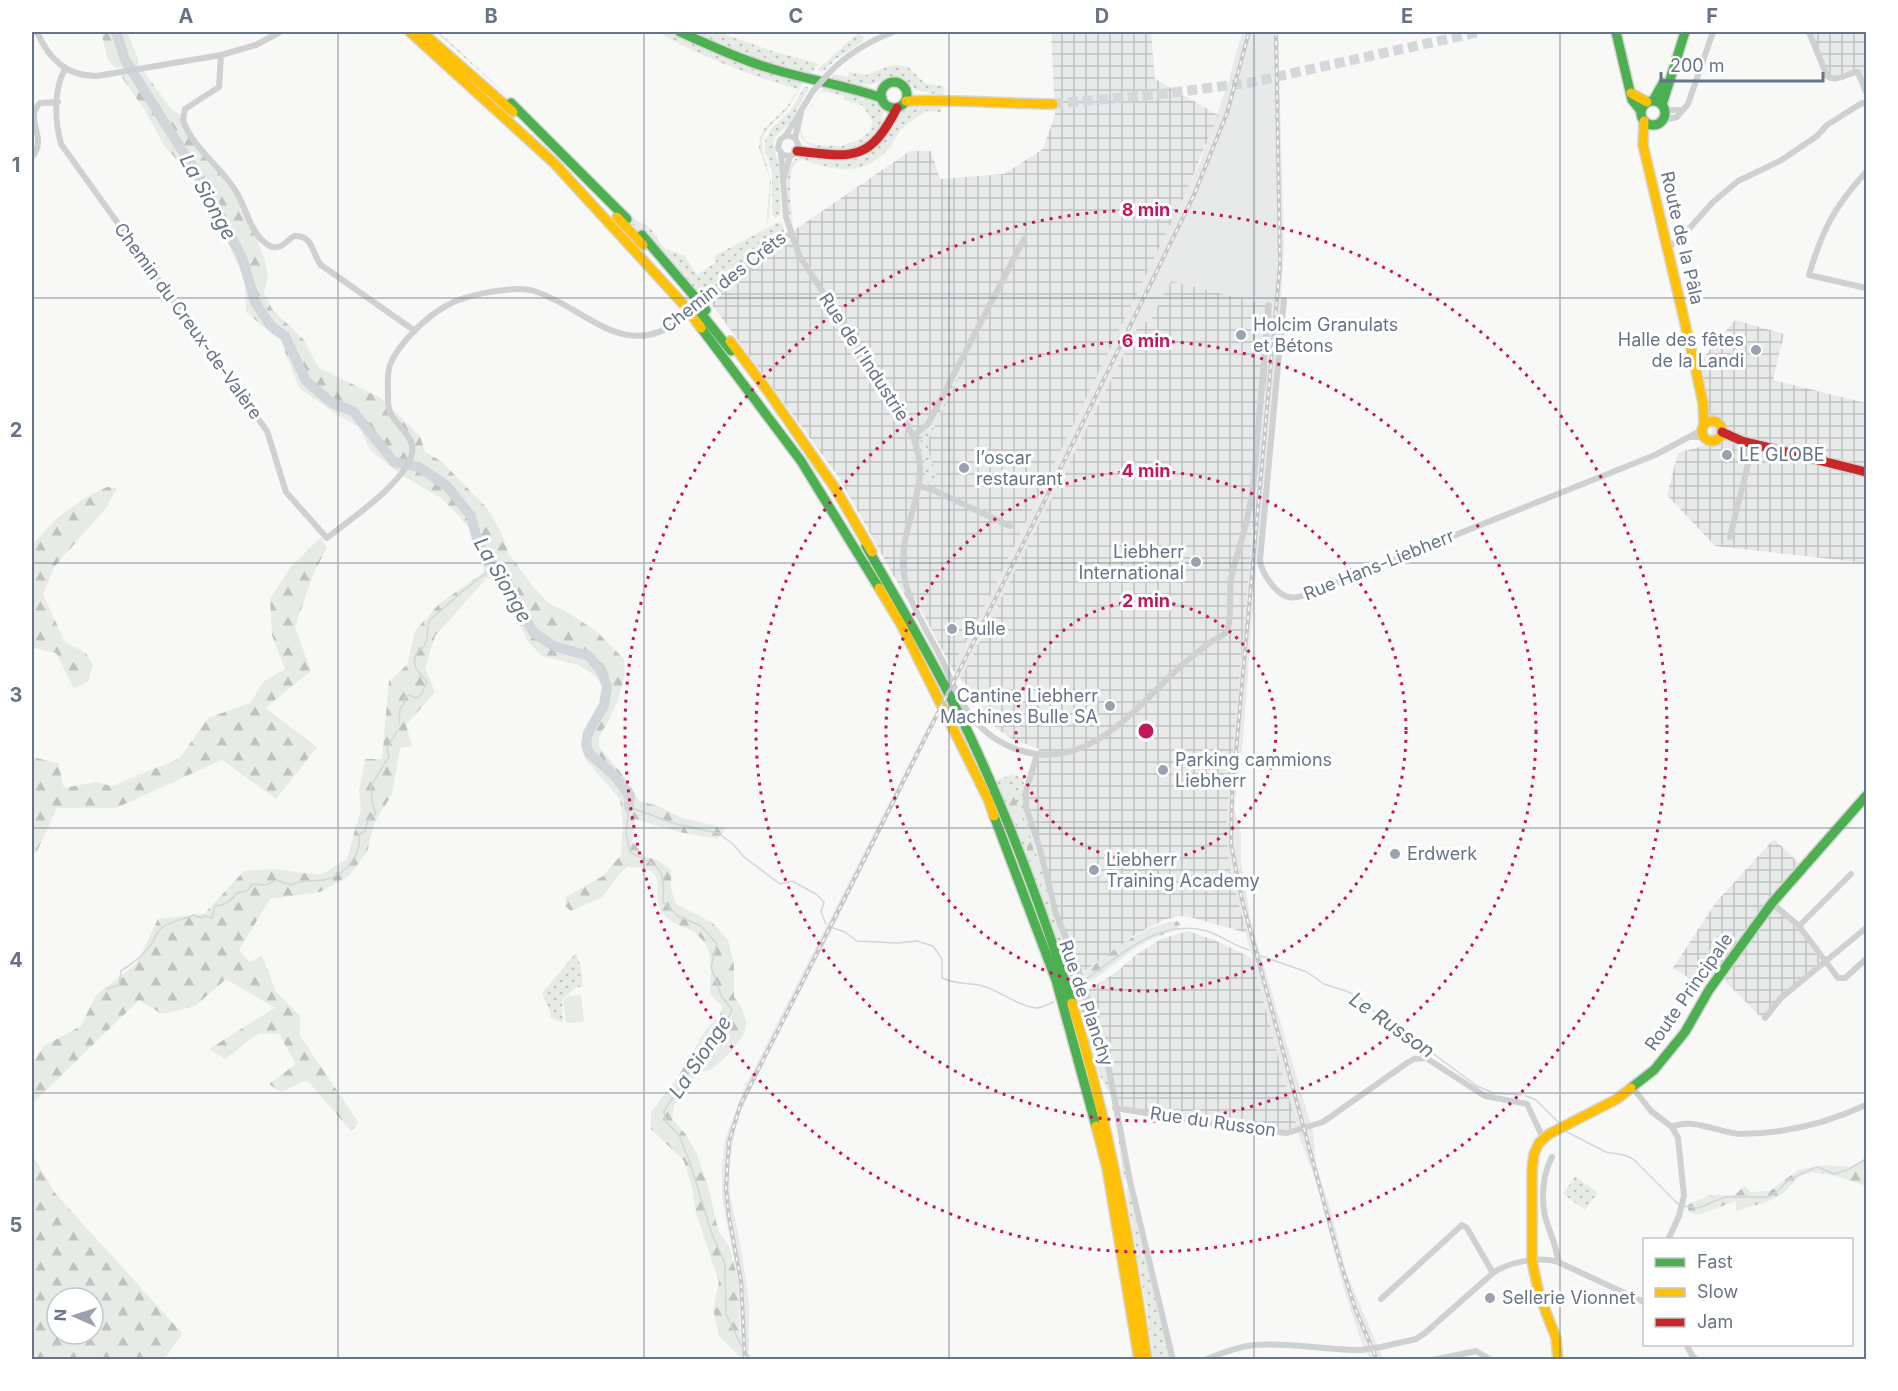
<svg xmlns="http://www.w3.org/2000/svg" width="1898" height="1391" font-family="Inter,sans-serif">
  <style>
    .built { fill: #e8e9e9 }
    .industrial { fill: url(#industrial-grid) }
    .grass { fill: url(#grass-dots) }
    .forest { fill: url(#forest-firs); fill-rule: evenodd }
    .garden { fill: #e7ebe5 }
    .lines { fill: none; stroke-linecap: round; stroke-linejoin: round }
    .stream { stroke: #d0d6da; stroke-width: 1.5 }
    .river { stroke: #d0d6da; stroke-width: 10 }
    .highway-tunnel { stroke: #d4d7db; stroke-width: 10; stroke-dasharray: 10 5; stroke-linecap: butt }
    .fast-casing { stroke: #d4d6d6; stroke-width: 12 }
    .slow-casing { stroke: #d4d6d6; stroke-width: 12 }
    .jam-casing { stroke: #d4d6d6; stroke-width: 12 }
    .street { stroke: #cfd0d2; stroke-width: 6 }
    .fast { stroke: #4caf50; stroke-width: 9 }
    .slow { stroke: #ffc107; stroke-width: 9 }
    .jam { stroke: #c62828; stroke-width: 9 }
    .rail-casing { stroke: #c5c6c7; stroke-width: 4 }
    .rail { stroke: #fff; stroke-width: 1.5; stroke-dasharray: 4.5; stroke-linecap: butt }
    .street-bridge { stroke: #cfd0d2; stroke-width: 6 }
    .grid { fill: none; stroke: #677487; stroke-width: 1.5; stroke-opacity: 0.55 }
    .ring { fill: none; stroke: #c2185b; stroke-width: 3; stroke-dasharray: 3 6 }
    .poi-dot { fill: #9aa2ae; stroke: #fff; stroke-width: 2 }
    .labels { text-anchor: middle; stroke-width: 6; stroke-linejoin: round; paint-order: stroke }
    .street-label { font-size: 18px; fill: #677487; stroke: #fff }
    .poi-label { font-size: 18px; fill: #677487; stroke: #fff; text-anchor: start }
    .water-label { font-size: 20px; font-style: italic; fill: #637683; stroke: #fff }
    .centre { fill: #c2185b; stroke: #fff; stroke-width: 3 }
    .ring-label { font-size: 18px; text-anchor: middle; font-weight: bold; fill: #c2185b; stroke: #fff; stroke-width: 6; stroke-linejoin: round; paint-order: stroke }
    .neatline { fill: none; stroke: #677487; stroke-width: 2 }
    .grid-label { font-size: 20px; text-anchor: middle; font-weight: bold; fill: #677487 }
  </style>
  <defs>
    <pattern id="industrial-grid" width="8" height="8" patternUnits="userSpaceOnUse" patternTransform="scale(1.5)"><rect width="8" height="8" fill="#e8e9e9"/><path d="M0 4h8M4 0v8" fill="none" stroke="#c0c1c2"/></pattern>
    <pattern id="grass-dots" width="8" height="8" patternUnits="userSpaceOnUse" patternTransform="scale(1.5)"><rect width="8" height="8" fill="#e7ebe5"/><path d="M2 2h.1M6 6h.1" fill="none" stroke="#bfc3bf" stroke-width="1.8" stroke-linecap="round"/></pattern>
    <pattern id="forest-firs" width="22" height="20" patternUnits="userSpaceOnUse" patternTransform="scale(1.5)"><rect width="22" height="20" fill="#e7ebe5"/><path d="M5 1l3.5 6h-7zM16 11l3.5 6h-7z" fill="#bfc3bf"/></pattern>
  </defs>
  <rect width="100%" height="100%" fill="#f8f8f7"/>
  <path class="built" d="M1242,32h36l6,212 -3,57 -27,291 -11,148 -9,68 7,25v29l10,60 62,210 3,32 5,17 11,33 14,58 37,87h-13l-9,-18 -16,-48 -29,-111 -17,-46 -69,-263 -4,-46 47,-520 -102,-26 -22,43 -8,-4 -181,360 -6,-8 3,-6 -2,-4 246,-502 27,-77z
    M933,716l3,5 -3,5 -98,198 -80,155 -18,42 -8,43 1,30 12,59 7,49v57h-9l1,-30 -3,-50 -16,-81v-33l3,-25 20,-54 -2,-1 5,-4z"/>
  <path class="industrial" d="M1051,32h100l4,47 63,36 -31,75 -196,404 -36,68 2,4 -3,6 -38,-71 -7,2 -71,-127 -128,-174 34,-31 41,-30 4,1 4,-11 117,-80h21l9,28 64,-5 39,-25 12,-34z
    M1808,32h58v67l-11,-25 -24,6z
    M1171,281l102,26 -47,520 4,46 17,60 -57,-16 -12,-1 -14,4 -28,14 -57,41 -19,-50 -34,-118 13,-58 -29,-11 -16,-12 -29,-43 -5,-3 181,-360 8,3z
    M1735,320l49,14 -11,46 93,23v160l-151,-17 -48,-51 11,-42 28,-8 6,-14 -13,-68z
    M1774,839l29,28 -31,36 27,23 23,36 -57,56h-3l-42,-42 -11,14 -36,-22 43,-66z
    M1188,931l26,9 38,18 46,173 -11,2 -172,-25 -4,-32 -27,-84 30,-18 22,-19 25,-16z"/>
  <path class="grass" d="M435,32h4l131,122 60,62 21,13 13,19 21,8 12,19 19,-13 -2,-5 4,-3 61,-32 2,3v-4l3,9 -1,5 -57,47 -26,18c-82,-95 -169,-187 -265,-268z
    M657,32h14l21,10 112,39 -17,29 -18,17 -7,12 1,13 8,29 -2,37 -3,7 4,-46 -11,-31 1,-11 4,-8 23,-22 11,-18c-49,-13 -96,-33 -141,-57z
    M689,32h29l51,18 50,14 -10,11 -53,-16z
    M859,34l5,3 -2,5 -26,17 -13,13 -6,-2 35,-32z
    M899,65l9,2 18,17 18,2 -1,10 -27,-6 -12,-10 -8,-3 -9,1 -13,6 -16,1 -29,-5 5,-6 14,3 1,-5 18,3 21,-9z
    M805,86l4,2 -20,36 -13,12 -3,6 6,26 2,46 -6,4 -3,-4v-43l-7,-20v-11l6,-11 19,-18z
    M824,86l49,13c22,16 3,43 -18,50 -11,3 -22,1 -33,-1 -9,-1 -15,-3 -21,-10l-1,-10 5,13 12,4 24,1 22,-8 7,-8 3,-9 -11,-16 -18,-5v-4l-22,-5 -16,23z
    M942,104l-1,8 -15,-1c-6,5 -22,14 -26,20 -4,5 -6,11 -10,16 -27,31 -52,24 -87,13 -21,1 -10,52 -10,68 -6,-20 -12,-51 2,-69 16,-9 43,8 68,-2 25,-11 30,-48 51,-52 8,-2 19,0 28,-1z
    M964,366l-36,74 1,13 9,26 -6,7 -7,-6 -1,-22 -4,-15 40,-76z
    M1013,774l10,5c3,11 -2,21 2,34l17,56 8,35 24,62 29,86 8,44 -11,-20 -37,-122v-6l-4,-2 -22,-63 -42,-102z
    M576,953l5,14 2,19 -8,2 -13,12 1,23 -13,-6 1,-3 -9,-21z
    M1117,1126l12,63 41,170h-17l-6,-48 -21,-120 2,-4 -2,-8 -3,-1z
    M1575,1176l23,17 -13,17 -22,-16z"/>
  <path class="forest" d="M101,32h26l12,29 -2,5 -22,2 -7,-8z
    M142,69l30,41 11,6 1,8 47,60 20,40 13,33 4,18 -4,18 8,16 32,31 15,28 62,30 39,38 5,16 16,9 46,47 14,24 8,22 23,31 16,18 19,9 29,19 28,28 1,17 -8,26 -9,20 -9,14v11l28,33 12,21 19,5 24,12 44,10 -8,11 -39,-7 -44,-13 -3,22 12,15 15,5 12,9v19l5,15 37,19 15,17 6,25v32l7,9 6,17 -4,13 -11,15 -20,18 -16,5 -22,32 -2,13 15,17 10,18 12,35 9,41 11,16 9,33 3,74 -2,3 -20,-20 -6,-27 6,-27 -23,-69 -4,-26 -8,-26 -33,-32v-17l26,-34 28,-47 15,-16 2,-9 -12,-12c1,-27 6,-51 -22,-65 -11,-5 -18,-6 -26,-17 -14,-20 13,-45 -35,-45l-9,8 -15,22 -32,14 -6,-5 1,-9 37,-21 18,-21 2,-31 -3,-25 -35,-40 -4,-14 11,-25 13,-21 -3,-14 -8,-10 -15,-10 -37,-9 -14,-14 -13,-28 -7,-20 -9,-11 -12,-5 -52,58 -10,32 10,24 -29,33 6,21 -12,2 -8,46 -18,30 -7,28 -18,24 -29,16 -50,7 -31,51 11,12 12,-7 14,37 24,24v20l59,87 -8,8 -44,-51 -26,12 -12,-8 27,-20 -17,-30 -20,-1 -34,26 -16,-10 66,-41 -49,-29 -31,27 -33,8 -23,-14 -107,104v-40l12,-18 37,-20 15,-31 41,-32 21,-44 46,-5 40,-43 30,-2 47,6 26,-16 14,-50 -2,-18 6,-32h17l7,-78 18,-16 8,-34 24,-27 45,-32 -1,-12 -13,-30 -12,-15 -17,-17 -40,-23 -31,-25 -11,-23 -20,-11 -40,-28 -18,-47 -35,-29 -1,-32 -34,-73 -20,-32 -26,-28 -21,-38 -25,-36z
    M107,487l10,1 -11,20 -51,58 -12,28 22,48 21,11 7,12 -5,16 -14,8 -18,-36 -22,-5 -2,1v-104l26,-28 29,-20z
    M321,537l6,11 -12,22 -20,57 16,44 -46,37 52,39 -41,52 -54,-39 -106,48h-59l-21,45 -4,-1v-95l26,6 6,25 31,-6 17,4 68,-28 28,-40 42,-15 14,-22 21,-12 -13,-34 -2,-36 20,-31z
    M1004,781l5,2 23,62 12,41 -2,1 -41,-102z
    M1177,921l3,3 -3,5c-14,6 -30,11 -43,20 -16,11 -28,24 -46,33l-5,-9c29,-21 58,-48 94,-52z
    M32,1154l23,39 127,140 -17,26h-133zM57,1298h36v36h-36z
    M1866,1157v27l-1,2c-18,-6 -51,-21 -67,-8 -8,7 -12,15 -21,19 -12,7 -28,9 -41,14v-10l-38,14 -9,-3 -2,-7 23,-10h25l9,-9 7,6 19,-1 28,-21 26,-5 29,2z"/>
  <path class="garden" d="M581,995l3,27 -18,1 -3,-23 5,-4z"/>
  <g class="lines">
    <path class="stream" d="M399,723l1,-15 4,-4v-6l5,-3 7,3 5,-3 6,-13c-8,-9 -18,-18 -9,-30 5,-7 3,0 7,-8 4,-7 1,-16 5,-24l34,-30 31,-24
      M833,928l12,4 12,9 40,2 20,-2 16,5 9,13v19c14,7 27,4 41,8 18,5 34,20 53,22 6,0 12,-4 18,-6
      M1261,956l46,16 17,12 22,7 13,6 18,17 8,4 92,68 16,7 28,2
      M1085,980c37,-26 74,-62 122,-49 15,5 27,15 42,19
      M1075,987l4,-3
      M107,989l12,-4 2,-14c11,-7 21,-14 29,-25 5,-6 6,-15 13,-19 10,-7 20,-7 31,-12l7,3 3,-2 8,2 3,-12c9,0 17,-6 22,-13l10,-2 6,-7 12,1 12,-5 14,5c12,-6 21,-3 33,-5 15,-2 30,-17 34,-31 2,-5 1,-11 2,-15l5,-3 3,-11 8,-6 -4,-12 -1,-17c7,-8 11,-19 18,-28l-2,-8 10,-18
      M1526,1096l10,4 22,22
      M1565,1131l41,21 18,3 9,4 46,46
      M1684,1206l14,2 27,-11h44l10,-7 9,-10 26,-12 4,-1 16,7 13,-4 19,-11
      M752,1360l-9,-11 -17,-35 -1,-50 -13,-30 -22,-71 -11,-28 -13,-13 -2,-11 29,-44 31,-40 8,-17 -11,-15 -10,-28 6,-23 -16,-18 -23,-10 -15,-14c3,-36 -4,-35 -33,-50l-4,-19 3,-26 47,17 42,9 15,11 11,13 36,27 12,-3 24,13 8,8 -3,10 5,12"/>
    <path class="river" d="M116,32l9,28 83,131 35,69 12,42 16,24 14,10 21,45 26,22 21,8 41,51 25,5 28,19 24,30 7,27 13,19 15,17 11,25 17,29 20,13 35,10 13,16 5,15 -3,18 -16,28 -2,12 3,8 26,23 15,20 -1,11"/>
    <path class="highway-tunnel" d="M1053,104l108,-10 87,-11 231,-51"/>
    <g class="fast-casing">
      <path id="fast" d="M680,32c34,15 68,31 103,40 33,9 67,15 99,26
        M1616,32l16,68 9,11
        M881 95a13 13 0 1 1 26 0a13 13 0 1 1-26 0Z
        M1641 113a12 12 0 1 1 24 0a12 12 0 1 1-24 0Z
        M1653,101l10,-18
        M511,103l116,116
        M1662,105l23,-73
        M642,235l64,75
        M696,307l35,44
        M701,328l100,133 78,127
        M866,546c36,62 72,124 103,188 41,87 74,178 103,269
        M994,816l62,164 40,146
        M1631,1088l23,-18 31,-38 24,-42 63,-87 94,-107"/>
    </g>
    <g class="slow-casing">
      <path id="slow" d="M410,32l144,131 131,143 16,22
        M422,32l91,80
        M1631,93l16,9
        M906,101c49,-2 98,3 147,3
        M1644,121l-1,24 52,221 8,37 1,21
        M617,217l26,28
        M730,341l37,49 68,98 37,64
        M1702 431a10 10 0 1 1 20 0a10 10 0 1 1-20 0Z
        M879,588l23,38 86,173 6,17
        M1072,1003c36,117 58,236 75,357
        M1096,1126l11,42 32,192
        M1558,1360l-2,-22 -17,-44 -7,-33v-92l2,-15 5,-11 10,-9 68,-35 14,-11"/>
    </g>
    <g class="jam-casing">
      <path id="jam" d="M797,151c55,6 72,12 100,-43
        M1722,432l20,9 124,31"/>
    </g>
    <path class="street" d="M37,32c12,27 29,44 60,44l124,-21 35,-10 24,-13
      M1809,32l18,44c10,7 20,-3 31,-4l8,20
      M221,55l-2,32 -34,22 -2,11c10,30 41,48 55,75 9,16 14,42 32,51 10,5 16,-5 24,-10 20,-1 17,17 27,29l94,66
      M65,69c-12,21 -10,52 -4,75l206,287 19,61 41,46c25,-20 73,-52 84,-81 7,-19 -13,-29 -20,-43 -4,-7 -3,-15 -3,-22 0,-9 -1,-19 2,-27 8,-21 37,-49 56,-59 18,-11 68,-21 88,-15 51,16 89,71 145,30
      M829,73c18,-19 41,-32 64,-41
      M1665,110h18
      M1663,120l14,-3 11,-13 25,-72
      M786,135l27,-44
      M795,138l6,-25
      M781,154l5,63 13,38 109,171c30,56 -6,86 -5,139 1,33 24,64 38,93 9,18 16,38 28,55 13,18 32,32 53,38 69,20 115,-45 160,-86 8,-7 17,-14 26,-21 5,-4 15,-7 19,-13 5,-8 2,-40 4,-52 5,-25 15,-49 19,-74 5,-25 6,-51 8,-76 4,-42 7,-83 11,-124
      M32,157c17,-20 -9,-37 8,-54l18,-1
      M1866,172c-31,34 -44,58 -57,103l57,13
      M784,178l6,-22 6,-3 3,-7 -4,-8 -9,-3 -6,5 -2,8 5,7 7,1
      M1667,247l11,-6 35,-39 25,-21 42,-20 37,-25 10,-11 35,-22 4,1
      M710,297l80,-63
      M1284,300l-24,260c1,12 16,35 29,37 7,2 13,-1 19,-3l347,-139 47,-25
      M913,436l15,-12 96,-185
      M1690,437h14
      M920,486l13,4 77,36
      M1730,537l23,-93
      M1037,754l-11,37v16l13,39 17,68 20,48 30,92 24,127 43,179
      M1772,903l27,23 39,52h7l21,-19
      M1799,926l52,-52
      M1765,1018l16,-20 85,-70
      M1633,1088l18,23 21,16 6,11 6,58 -5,20 -11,24
      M1115,1108l131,21 41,4 36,-11 84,-59 7,-4 12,-1 59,38 42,8 16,34
      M1672,1127c19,-10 48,6 68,7 44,0 87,-11 126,-29
      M1552,1157c-9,16 -11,41 -7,59 4,16 12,29 13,46
      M1381,1299l81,-74 5,3 26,45
      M1686,1344l7,13 5,3
      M1381,1347l35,-8 9,-6 68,-60c15,-11 47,-17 65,-11l86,40
      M1205,1360c16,-7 32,-13 49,-15 35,-3 72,5 107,5
      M1433,1360l43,-9 15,9
      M1723,1360h5"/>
    <use href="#fast" class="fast"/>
    <use href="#slow" class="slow"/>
    <use href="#jam" class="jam"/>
    <g class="rail-casing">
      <path id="rail" d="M1276,32l4,233 -48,530 -1,49 11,56 97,358 16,50 22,52
        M745,1360l-4,-79 -12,-64 -3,-29 3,-46 11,-36 304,-604 150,-307 33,-82 22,-81"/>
    </g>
    <use href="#rail" class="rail"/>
    <path class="street-bridge" d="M813,91l16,-18
      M679,321l31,-24
      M1361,1350l20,-3"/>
  </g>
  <path class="grid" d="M338,32v1328M644,32v1328M949,32v1328M1254,32v1328M1560,32v1328M32,298h1834M32,563h1834M32,828h1834M32,1093h1834"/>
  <g class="ring">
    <circle cx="1146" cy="731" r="130"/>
    <circle cx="1146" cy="731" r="260"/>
    <circle cx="1146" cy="731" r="390"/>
    <circle cx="1146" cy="731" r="521"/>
  </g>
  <g class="poi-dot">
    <circle cx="1241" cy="335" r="6"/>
    <circle cx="1756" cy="350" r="6"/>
    <circle cx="1727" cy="455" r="6"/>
    <circle cx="964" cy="468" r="6"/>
    <circle cx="1196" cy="562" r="6"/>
    <circle cx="952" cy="629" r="6"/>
    <circle cx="1110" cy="706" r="6"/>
    <circle cx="1163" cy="770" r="6"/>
    <circle cx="1395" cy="854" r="6"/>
    <circle cx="1094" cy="870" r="6"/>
    <circle cx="1490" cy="1298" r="6"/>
  </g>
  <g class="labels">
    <g class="street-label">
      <text transform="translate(1682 238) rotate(77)" y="6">Route de la Pâla</text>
      <text transform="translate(724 282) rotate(-38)" y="6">Chemin des Crêts</text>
      <text transform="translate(188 321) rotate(54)" y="6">Chemin du Creux-de-Valère</text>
      <text transform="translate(864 357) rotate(57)" y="6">Rue de l'Industrie</text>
      <text transform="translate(1379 565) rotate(-22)" y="6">Rue Hans-Liebherr</text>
      <text transform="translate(1689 992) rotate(-55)" y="6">Route Principale</text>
      <text transform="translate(1086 1003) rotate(71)" y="6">Rue de Planchy</text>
      <text transform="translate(1213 1122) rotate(8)" y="6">Rue du Russon</text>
    </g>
    <g class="poi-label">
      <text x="1253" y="331">Holcim Granulats<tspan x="1253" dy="21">et Bétons</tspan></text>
      <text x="1744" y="346" text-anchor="end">Halle des fêtes<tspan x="1744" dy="21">de la Landi</tspan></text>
      <text x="1739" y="461">LE GLOBE</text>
      <text x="976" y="464">l’oscar<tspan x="976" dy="21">restaurant</tspan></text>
      <text x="1184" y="558" text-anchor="end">Liebherr<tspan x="1184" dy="21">International</tspan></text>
      <text x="964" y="635">Bulle</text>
      <text x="1098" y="702" text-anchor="end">Cantine Liebherr<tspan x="1098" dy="21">Machines Bulle SA</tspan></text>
      <text x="1175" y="766">Parking cammions<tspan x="1175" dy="21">Liebherr</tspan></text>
      <text x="1407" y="860">Erdwerk</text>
      <text x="1106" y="866">Liebherr<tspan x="1106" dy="21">Training Academy</tspan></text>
      <text x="1502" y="1304">Sellerie Vionnet</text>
    </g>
    <g class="water-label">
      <text transform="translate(208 197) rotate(61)" y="7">La Sionge</text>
      <text transform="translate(503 580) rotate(60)" y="7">La Sionge</text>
      <text transform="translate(1392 1025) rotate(35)" y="7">Le Russon</text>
      <text transform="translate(700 1057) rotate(-56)" y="7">La Sionge</text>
    </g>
  </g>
  <circle cx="1146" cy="731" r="9" class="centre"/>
  <g class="ring-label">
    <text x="1146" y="216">8 min</text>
    <text x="1146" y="347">6 min</text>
    <text x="1146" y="477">4 min</text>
    <text x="1146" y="607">2 min</text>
  </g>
  <rect width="1898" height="1391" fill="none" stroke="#ffffff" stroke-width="66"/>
  <rect x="1643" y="1238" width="210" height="108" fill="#ffffff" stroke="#c2c7cf" stroke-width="1.5"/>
  <rect x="1655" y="1258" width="30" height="9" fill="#4caf50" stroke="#c2c7cf" stroke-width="1.5"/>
  <text x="1697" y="1268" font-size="18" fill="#677487">Fast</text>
  <rect x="1655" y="1288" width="30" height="9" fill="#ffc107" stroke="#c2c7cf" stroke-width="1.5"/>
  <text x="1697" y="1298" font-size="18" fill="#677487">Slow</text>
  <rect x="1655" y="1318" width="30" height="9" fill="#c62828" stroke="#c2c7cf" stroke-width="1.5"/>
  <text x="1697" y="1328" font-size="18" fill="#677487">Jam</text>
  <g transform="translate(75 1316) rotate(273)"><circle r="28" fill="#ffffff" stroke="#c2c7cf" stroke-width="1.5"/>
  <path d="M0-4.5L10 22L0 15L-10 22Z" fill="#9aa2ae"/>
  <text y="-9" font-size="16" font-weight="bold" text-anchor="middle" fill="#677487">N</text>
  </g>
  <path d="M1661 72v9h162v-9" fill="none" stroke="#677487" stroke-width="3"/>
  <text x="1670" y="72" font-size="18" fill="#677487" stroke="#ffffff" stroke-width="4.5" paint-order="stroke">200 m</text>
  <rect x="33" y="33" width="1832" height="1325" class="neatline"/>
  <g class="grid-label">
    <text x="186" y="23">A</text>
    <text x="491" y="23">B</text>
    <text x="796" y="23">C</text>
    <text x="1102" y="23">D</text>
    <text x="1407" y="23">E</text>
    <text x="1712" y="23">F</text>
    <text x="16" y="172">1</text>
    <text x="16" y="437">2</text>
    <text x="16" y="702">3</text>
    <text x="16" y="967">4</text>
    <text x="16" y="1232">5</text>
  </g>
</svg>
